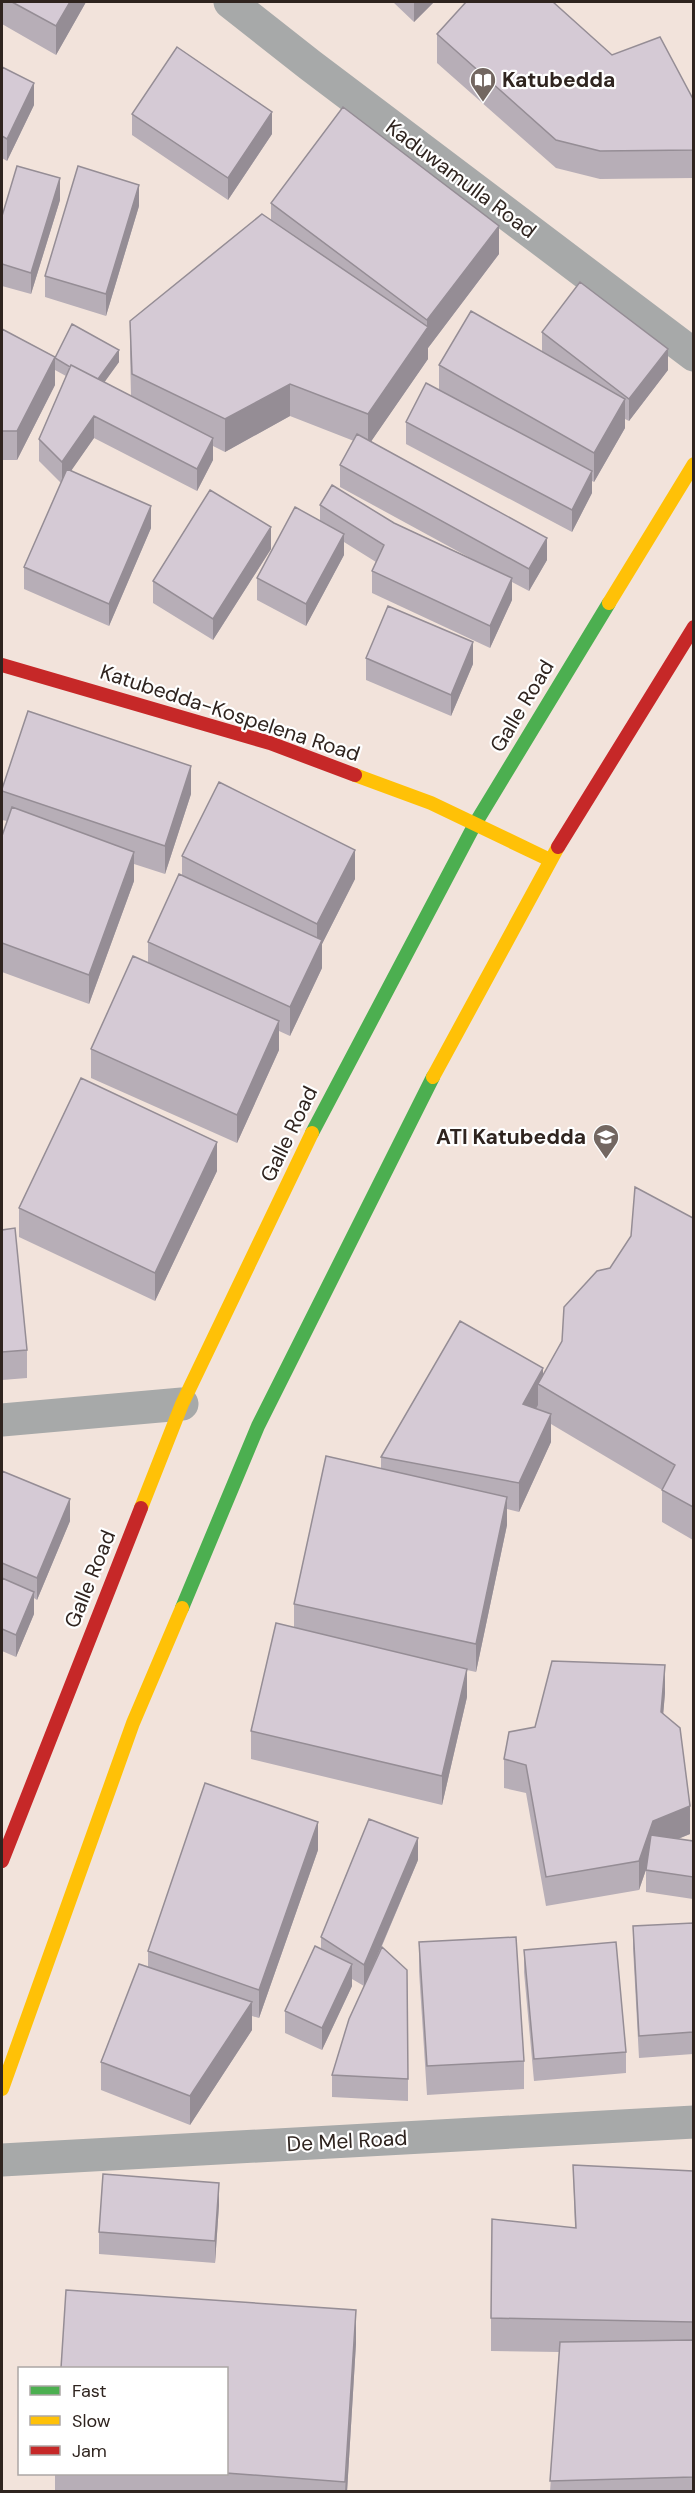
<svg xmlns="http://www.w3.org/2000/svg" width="695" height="2493" font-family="'DM Sans',sans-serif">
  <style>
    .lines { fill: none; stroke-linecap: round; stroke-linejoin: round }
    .street { stroke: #a7a9a9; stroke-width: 33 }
    .fast { stroke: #4caf50; stroke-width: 14 }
    .slow { stroke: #ffc107; stroke-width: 14 }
    .jam { stroke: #c62828; stroke-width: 14 }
    .wall { fill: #b7aeb7 }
    .shaded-wall { fill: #958d95 }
    .building { fill: #d5cad5; stroke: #958d95; stroke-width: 1.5 }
    .labels { text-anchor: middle; stroke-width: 4.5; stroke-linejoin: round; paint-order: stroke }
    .poi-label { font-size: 21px; font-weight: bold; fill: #2f241f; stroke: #fff; text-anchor: start }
    .street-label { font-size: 21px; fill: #2f241f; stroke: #fff }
  </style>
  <rect width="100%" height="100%" fill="#f2e3db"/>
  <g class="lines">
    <path class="street" d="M230,2l80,63 384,290
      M2,1420l180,-16
      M2,2160l692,-38"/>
    <path class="fast" d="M312,1133l163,-309 134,-221
      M182,1608l76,-182 175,-349"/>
    <path class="slow" d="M609,603l85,-139
      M355,775l76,28 119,57
      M433,1077l125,-230
      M141,1508l41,-104 130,-271
      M2,2089l131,-366 49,-115"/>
    <path class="jam" d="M2,665l268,78 85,32
      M558,847l136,-220
      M2,1861l139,-353"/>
  </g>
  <path class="wall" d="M2,2h84l-30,53 -54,-31z
    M393,2h41l-20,20z
    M437,34l175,21 81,44v79l-93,1 -44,-11 -119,-105z
    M2,67l32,38 -27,56 -5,-3z
    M132,114l140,20 -44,66 -96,-65z
    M60,200l-29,94 -29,-8v-70z
    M271,203l228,51 -71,94v11l-57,82 176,119 -18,31 -17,-9v18l-22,48 -118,-55v-22l4,-9 -32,-20v13l-38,71 -49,-26v-22l63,-58v-15l74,18 78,36 -132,-72v-22l14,-24 -64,-25 -65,36 -12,-6v14l-16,31 -103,-53 -23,32 80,58 -42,98 -85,-37v-22l37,-84 -22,-22v-22l27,-63 -11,-6v15l-38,75h-15v-131l53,28 64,5 -15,20 27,14 -1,-43v-32l141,-100z
    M139,206l-33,110 -61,-19v-21z
    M542,332l126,38 -39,51 -4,-2v9l-31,54 -2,-1v12l-20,39 -166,-88v-22l33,-33v-24l103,-14z
    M271,549l-58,91 -60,-37v-22z
    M366,658l107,6 -22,52 -85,-36z
    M2,789l189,5 -26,80 -31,-10v17l-45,123 -87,-32v-136l5,-15 -5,-1z
    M182,856l173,23 -33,65v24l-32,68 -11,-5v19l-42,93 -146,-65v-29l57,-86v-21l34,-67z
    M217,1171l-62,130 -136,-64v-29z
    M693,1218v322l-31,-18v-32l-111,-66v18l-32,70 -12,-3v16l-31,147 -9,-2v27l-25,108 -191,-46v-28l43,-103v-24l87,-135v-12l162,-81 67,-108z
    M2,1230l25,120v28l-25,2z
    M2,1471l68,50 -33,79 -3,-2v16l-18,43 -14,-6z
    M665,1693l-2,21 27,120 -12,5 15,2v58l-47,-7v-22l-7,20 -93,16 -20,-113 -22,-5v-29l31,-32z
    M318,1850l-59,168 -7,-2v14l-62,95 -89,-35v-28l47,-95v-16z
    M418,1860l-44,105 34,114v22l-76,-4v-22l32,-89 -12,-7v7l-30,64 -37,-17v-22l36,-62v-12z
    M633,1926l60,4v124l-54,4 -6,-110z
    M419,1942l105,119v28l-97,6 -8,-124z
    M524,1950l102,102v21l-92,8 -10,-109z
    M573,2165l120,6v321h-143l9,-140 -68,-1v-33l84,-90z
    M219,2205l-4,58 -116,-9v-22z
    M356,2343l-9,149h-292v-18h171z"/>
  <path class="shaded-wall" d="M70,2h16l-30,53v-29z
    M414,2h20l-20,20z
    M34,83v22l-27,56v-22z
    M272,112v22l-44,66v-22z
    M60,178v22l-29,94v-21z
    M139,185v21l-33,110v-22z
    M499,226v28l-71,94v11l-60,87v-32l59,-86v-8z
    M668,349v21l-39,51v-22z
    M119,350v12l-23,32v-12z
    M55,357v28l-38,75v-29z
    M290,384v32l-65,36v-33z
    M625,399v29l-31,54v-29z
    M94,416v22l-32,46v-22z
    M213,438v22l-16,31v-22z
    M592,471v22l-20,39v-22z
    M151,506v22l-42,98v-22z
    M271,527v22l-58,91v-21z
    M344,534v21l-38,71v-22z
    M547,538v22l-18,31v-22z
    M512,578v22l-22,48v-22z
    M473,642v22l-22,52v-21z
    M191,766v28l-26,80v-28z
    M355,850v29l-33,65v24l-32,68v-29l27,-58v-25z
    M134,852v29l-45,123v-29z
    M279,1021v29l-42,93v-28z
    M217,1142v29l-62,130v-28z
    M543,1368v19l-5,-3v21l-15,28v-29z
    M551,1414v28l-32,70v-29z
    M507,1497v28l-31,147v-28z
    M70,1499v22l-33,79v-22z
    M34,1592v22l-18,43v-22z
    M665,1665v28l-4,47v-28z
    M467,1669v28l-25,108v-29z
    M690,1806v28l-37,15 -14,41v-29l14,-40z
    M318,1822v28l-59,168v-28z
    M418,1838v22l-54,127v-22z
    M352,1964v22l-30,64v-22z
    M252,2002v28l-62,95v-29z
    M219,2183v22l-4,58v-22z
    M356,2310v33l-9,149h-2z"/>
  <path class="building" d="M12,2h58l-14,24z
    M466,2h87l59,53 48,-18 33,62v51l-93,1 -44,-11 -119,-106z
    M177,47l95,65 -44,66 -96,-64z
    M2,67l32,16 -27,56 -5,-3z
    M343,107l156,119 -72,94 -156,-117z
    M17,166l43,12 -29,95 -29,-9v-48z
    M78,166l61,19 -33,109 -61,-18z
    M262,214l166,113 -60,87 -78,-30 -65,35 -93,-45 -2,-53z
    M580,282l88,67 -39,50 -87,-67z
    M471,311l154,88 -31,54 -155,-88z
    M72,324l47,26 -21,29 -27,-14 -1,2 -15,-9z
    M2,329l53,28 -38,74h-15z
    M71,365l142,73 -16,31 -103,-53 -32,46 -23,-23z
    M426,383l166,88 -20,39 -166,-88z
    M357,434l190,104 -18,31 -189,-104z
    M67,469l84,37 -42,98 -85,-37z
    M332,485l62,38 118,55 -22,48 -118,-55 12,-26 -64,-40z
    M210,490l61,37 -58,92 -60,-38z
    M295,507l49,27 -38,70 -49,-26z
    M388,606l85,36 -22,53 -85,-37z
    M28,711l163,55 -26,80 -163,-55v-2z
    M219,782l136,68 -38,74 -135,-68z
    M12,807l122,45 -45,123 -87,-32v-107z
    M179,874l143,66 -32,67 -142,-65z
    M133,956l146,65 -42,94 -146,-66z
    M81,1078l136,64 -62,131 -136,-65z
    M635,1187l58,31v289l-31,-17 13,-25 -137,-81 24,-43 2,-34 33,-36 13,-3 21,-32z
    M15,1228l12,122 -25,2v-122z
    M460,1321l83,47 -20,36 28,10 -32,69 -138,-26z
    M326,1456l181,41 -31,147 -182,-40z
    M2,1471l68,28 -33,79 -35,-15z
    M2,1578l32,14 -18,43 -14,-6z
    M276,1623l191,46 -25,107 -191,-45z
    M552,1661l113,4 -4,47 19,16 10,78 -37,15 -14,40 -93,16 -20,-112 -22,-6 5,-27 26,-5z
    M205,1783l113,39 -59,168 -111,-39z
    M369,1819l49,19 -54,127 -43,-28z
    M651,1835l42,6v36l-47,-7z
    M693,1923v109l-54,4 -6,-110z
    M516,1937l8,124 -97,5 -8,-124z
    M616,1942l10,110 -92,7 -10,-109z
    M315,1946l37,18 -30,64 -37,-17z
    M382,1947l25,23 1,109 -76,-4 17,-56z
    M139,1964l113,38 -62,94 -89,-34z
    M573,2165l120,6v151l-202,-4 1,-99 84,9z
    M103,2174l116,9 -4,58 -116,-9z
    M66,2290l290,20 -11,172 -119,-9v-105h-165z
    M693,2340v137l-143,4 10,-139z"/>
  <defs>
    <g id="library-pin" transform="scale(1.35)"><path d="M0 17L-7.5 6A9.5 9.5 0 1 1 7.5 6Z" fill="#736761" stroke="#fff"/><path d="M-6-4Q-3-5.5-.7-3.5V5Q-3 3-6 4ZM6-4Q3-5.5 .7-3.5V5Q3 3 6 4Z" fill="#fff"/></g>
    <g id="university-pin" transform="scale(1.35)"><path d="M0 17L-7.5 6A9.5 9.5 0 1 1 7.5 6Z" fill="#736761" stroke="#fff"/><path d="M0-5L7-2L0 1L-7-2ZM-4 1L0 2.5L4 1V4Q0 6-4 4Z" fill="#fff"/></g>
  </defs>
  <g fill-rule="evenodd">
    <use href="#library-pin" x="483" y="80"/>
    <use href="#university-pin" x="606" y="1137"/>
  </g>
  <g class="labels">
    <g class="poi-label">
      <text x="502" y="87">Katubedda</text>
      <text x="586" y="1144" text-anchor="end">ATI Katubedda</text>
    </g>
    <g class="street-label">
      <text transform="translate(461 179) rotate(37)" y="7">Kaduwamulla Road</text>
      <text transform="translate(522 706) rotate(-59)" y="7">Galle Road</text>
      <text transform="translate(230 713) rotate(18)" y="7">Katubedda-Kospelena Road</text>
      <text transform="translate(289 1134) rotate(-64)" y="7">Galle Road</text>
      <text transform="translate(90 1579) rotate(-68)" y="7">Galle Road</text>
      <text transform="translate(347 2141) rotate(-3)" y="7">De Mel Road</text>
    </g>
  </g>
  <rect width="695" height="2493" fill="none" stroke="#2f241f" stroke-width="6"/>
  <rect x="18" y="2367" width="210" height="108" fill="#ffffff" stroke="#aca7a5" stroke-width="1.5"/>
  <rect x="30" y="2386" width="30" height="9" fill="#4caf50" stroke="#aca7a5" stroke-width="1.5"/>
  <text x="72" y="2397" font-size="18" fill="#2f241f">Fast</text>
  <rect x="30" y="2416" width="30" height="9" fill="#ffc107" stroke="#aca7a5" stroke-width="1.5"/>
  <text x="72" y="2427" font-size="18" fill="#2f241f">Slow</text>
  <rect x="30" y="2446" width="30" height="9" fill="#c62828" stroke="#aca7a5" stroke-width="1.5"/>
  <text x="72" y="2457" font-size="18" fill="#2f241f">Jam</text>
</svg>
